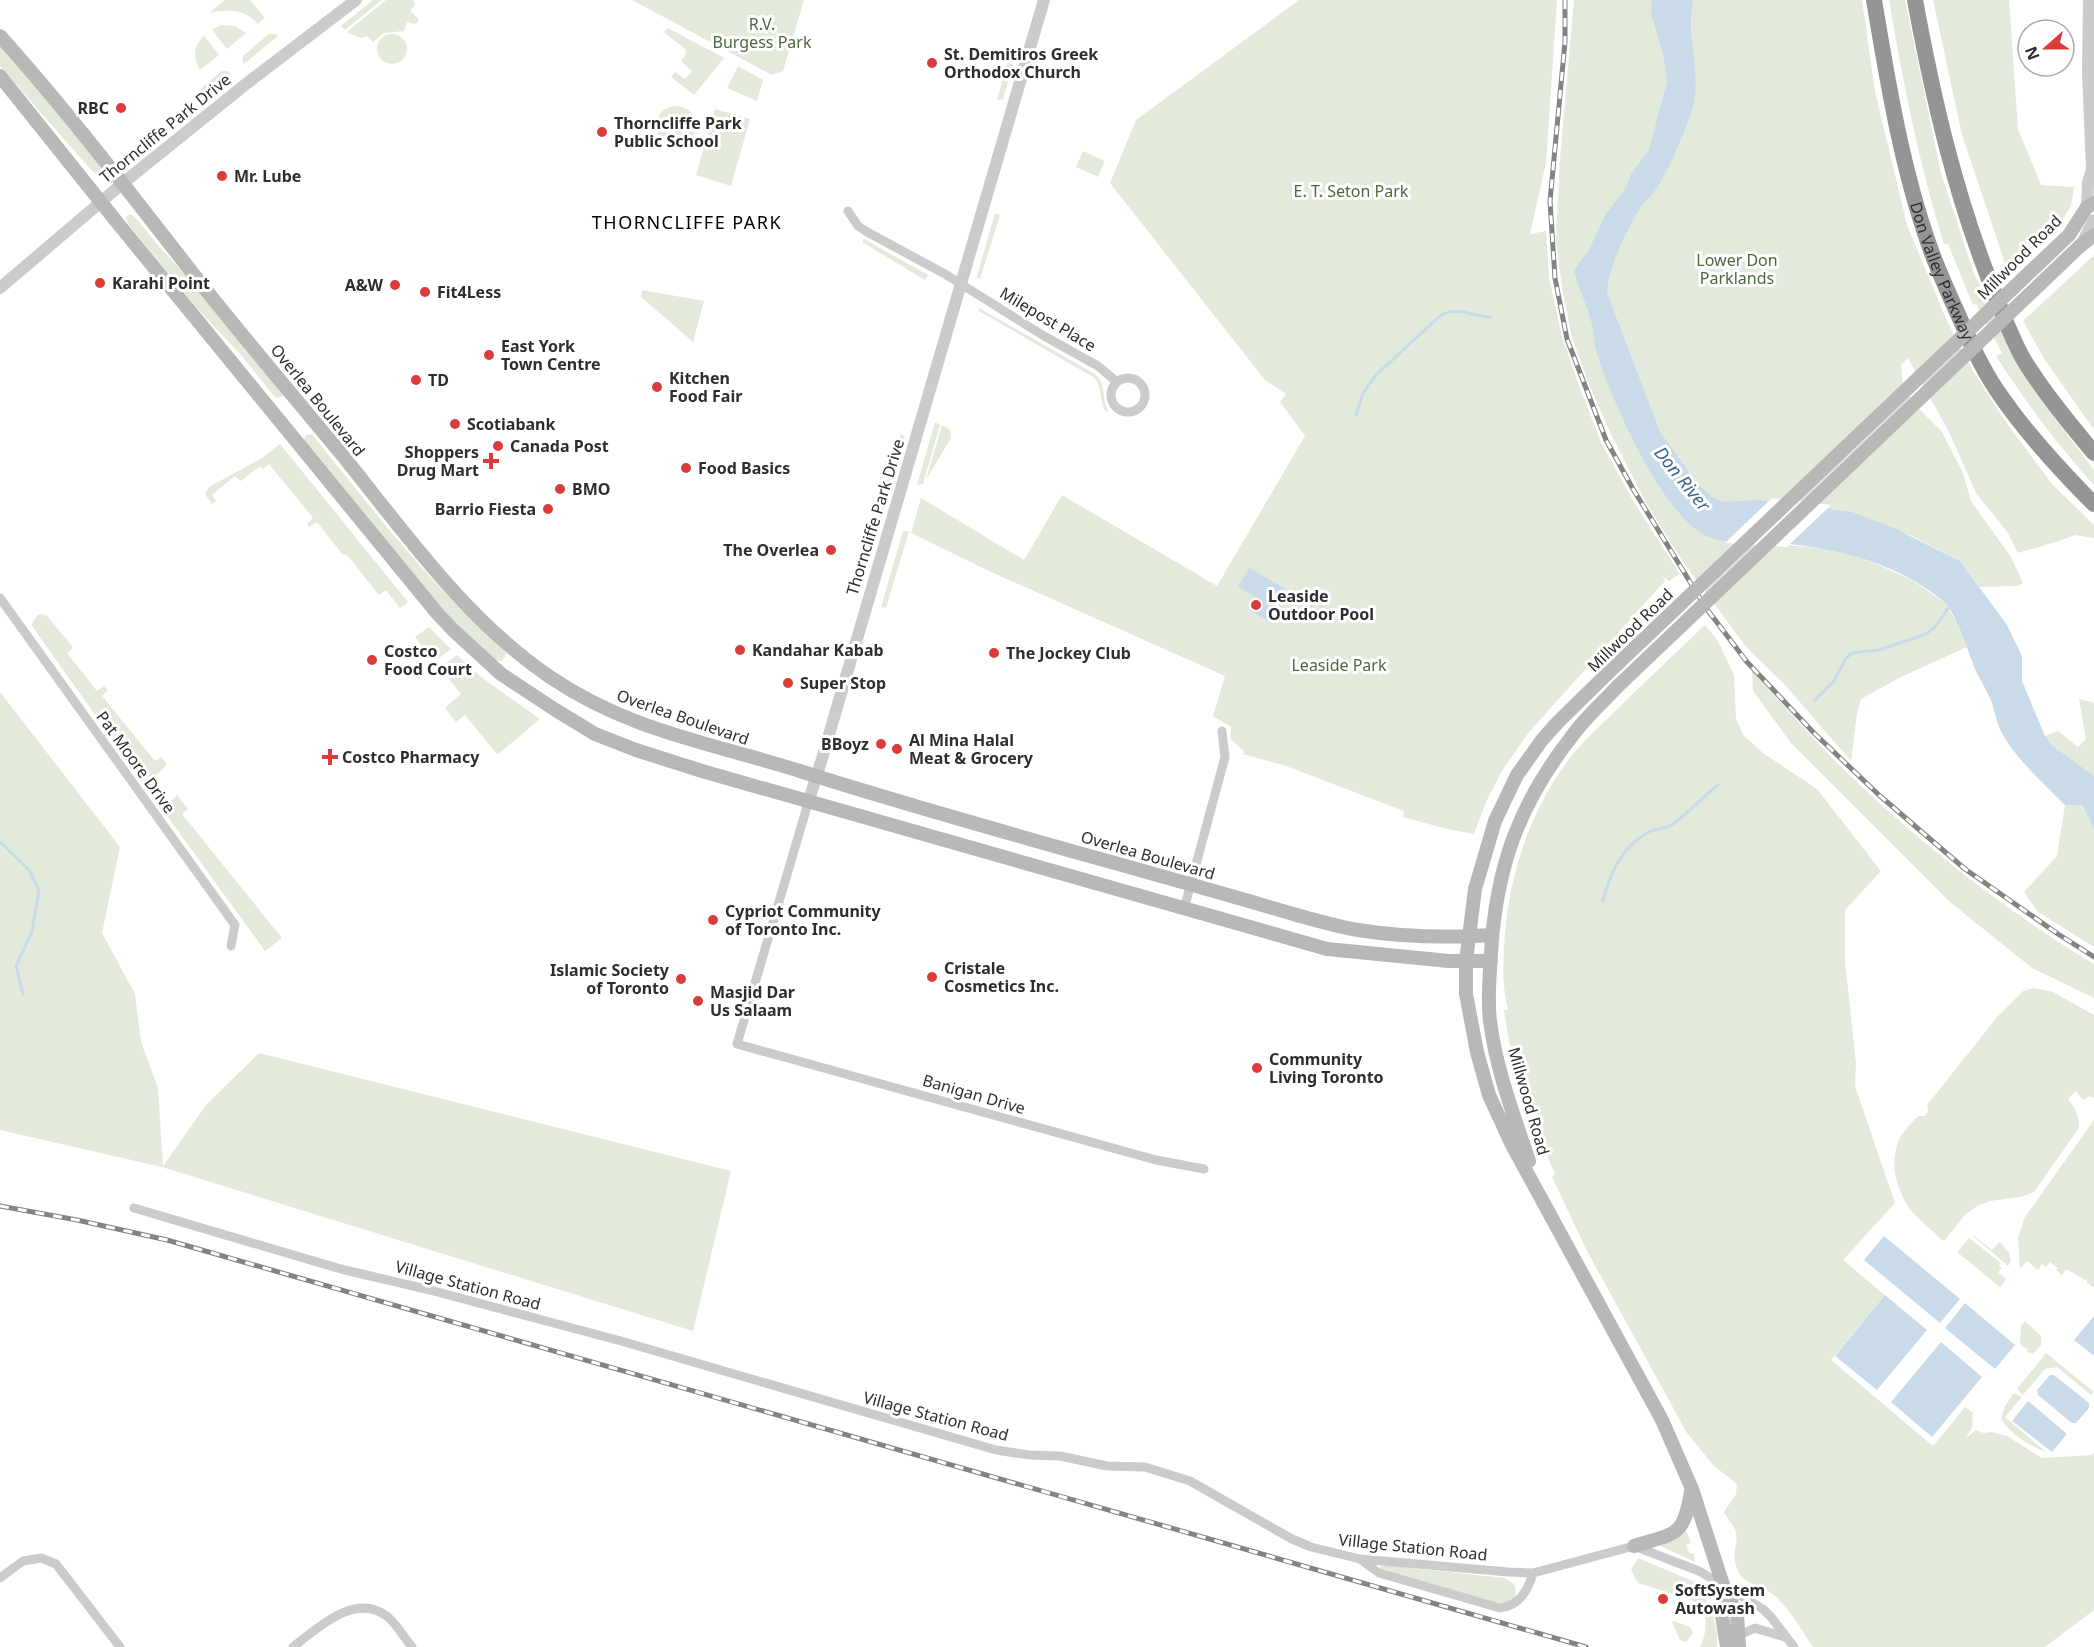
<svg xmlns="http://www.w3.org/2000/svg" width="2094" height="1647" font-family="'Noto Sans',sans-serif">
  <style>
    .green { fill: #e3eadc }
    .water { fill: #c9dae9 }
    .pier { fill: #fff }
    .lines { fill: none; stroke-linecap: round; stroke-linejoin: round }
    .stream { stroke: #c9dae9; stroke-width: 3 }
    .minor { stroke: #cbcbcb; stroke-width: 9 }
    .tertiary { stroke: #cbcbcb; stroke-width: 12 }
    .secondary { stroke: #b8b8b8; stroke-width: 14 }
    .motorway { stroke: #959595; stroke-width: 16 }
    .rail-casing { stroke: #838383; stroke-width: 5 }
    .rail { stroke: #fff; stroke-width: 3; stroke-dasharray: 9; stroke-linecap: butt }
    .secondary-bridge { stroke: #b8b8b8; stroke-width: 14 }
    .poi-dot { fill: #d93c3b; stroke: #fff; stroke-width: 2 }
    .labels { text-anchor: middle; stroke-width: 6; stroke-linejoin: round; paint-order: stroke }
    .park-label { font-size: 16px; fill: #4e663e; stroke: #fff }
    .poi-label { font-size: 16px; font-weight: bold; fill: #2e2e2e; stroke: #fff; text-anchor: start }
    .street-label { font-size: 16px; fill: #2e2e2e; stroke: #fff }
    .neighbourhood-label { font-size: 18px; letter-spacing: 1.5px; fill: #000; stroke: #fff }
    .water-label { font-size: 18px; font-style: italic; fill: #41688a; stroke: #fff }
  </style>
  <rect width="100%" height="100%" fill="#fff"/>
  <path class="green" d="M225,0h25l15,18 -7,6c-16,-17 -29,-13 -48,-12z
    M373,0h9l-37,30 -4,-4z
    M386,0h28l1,6 -4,3v3l7,6v4l-4,2 -7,-2 -3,9 -20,2 -11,9 -6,-6 -6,2 -13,-5v-2z
    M632,0h172l-21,71 -11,4z
    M1299,0h258l-11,163 -16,71 16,-3 3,46 13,60 18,51 21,54 31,57 48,75 -11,7 -6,-4 2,4 -136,151 -27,39 -16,31 -12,32 -27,-5 -44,-12 1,-6 -118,-45 -43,-12 1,-3 -14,-12 1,-12 -18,-11 12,-40 -234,-104 -80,-39 10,-35 103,62 38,-65 155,91 88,-150 -25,-34 6,-8 -21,-14 -155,-197 26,-63z
    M1574,0h288l13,91 32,134 40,96 26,50 33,51 46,62 42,41v13l-19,-3 -16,6 -41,12 -10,-20 -32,-40 -27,-61 -41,-74 -7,7 2,20 17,25 22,22 21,41 8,28 40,56 12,26 -6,3 -37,1 -20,-26 -48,-25 -40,-16 -153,19 110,10 18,4 29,11 36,16 33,23 12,20 10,24 -66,30 -40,22 -4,14 -6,48 -66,-76 -38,-37 -64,-86 -37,-59 -36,-71 -20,-45 -18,-49 -10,-50 -6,-49 4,-81z
    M1889,0h16l36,173 32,98 37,79 28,46 56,74v15c-38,-42 -67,-81 -98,-129l6,-3 -26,-49 -3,1 -25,-61h-4c-25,-80 -41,-161 -55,-244z
    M1933,0h76l9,129 23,56 33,2 -3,19 -12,19 -51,47 -46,-137z
    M221,25l14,1 11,7 -19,16 -15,-19z
    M668,28l56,30 -30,37 -23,-18 4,-5 10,7 7,-8 -11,-10 4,-5 1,-6 -22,-18z
    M269,34h6l3,2 -34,28 -2,-5 2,-4z
    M377 49a15 15 0 1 1 30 0a15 15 0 1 1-30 0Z
    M204,36l15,19 -19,15c-7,-12 -7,-24 4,-34z
    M0,42l100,123 1,5 -5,4 -4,-3 -92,-105z
    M1008,60l5,5 -10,34 -6,1z
    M738,66l25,14 -6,21 -30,-13z
    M222,71h5l4,3 -26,21 -5,-6z
    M656 126a20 20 0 1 1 40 0a20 20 0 1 1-40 0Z
    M715,109l35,10 -19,67 -35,-11z
    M1083,151l22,10 -7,16 -22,-10z
    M995,213l5,2 -20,64 -3,-1 1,-5z
    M130,214l4,2 29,35 41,43 79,100v2l-5,2 -3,-1 -35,-43 -45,-48 -68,-84 -1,-5z
    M864,239l64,36 -3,5 -63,-38z
    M2094,255v175l-49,-70 -22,-39z
    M642,290l62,11 -11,41 -52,-45z
    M979,308l116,66c12,10 6,23 13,36l-2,2c-8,-13 -2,-25 -13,-35l-114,-66z
    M935,422l5,3 -17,59 -6,1z
    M942,425l8,5 1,8 -25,42z
    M901,433l4,5 -13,44 -5,-1z
    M312,434c60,75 119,152 192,216l2,4 -4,7h-7l-53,-51 -136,-167 -2,-3 2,-5z
    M280,444l128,158 -8,6 -14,-18 -7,5 -32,-40 -5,-1 -25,-32 -8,5 -2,-3 6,-6 -44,-54 -6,5 -3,-3 -19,15 -6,-5 -23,19 4,6 -4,3 -7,-10 4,-7 53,-29z
    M882,497l5,2 -14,51 -7,4z
    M903,531h6l-23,77 -5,-1z
    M41,614l5,1 26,31 1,2 -6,5 30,38 7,-5 4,4 -6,6 53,65 6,-4 5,6 -1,4 -13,12 -10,2 -110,-155 1,-5 5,-6z
    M1705,625l13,16 16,34 2,44 8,17 19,17 54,36 64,82 -36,39v50l11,104 -1,22 40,117 -52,57 42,35 -54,65 102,86 32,-39 8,6 -1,6 1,6 -7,13 10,-8 7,3 9,-1 15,4 35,22 50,-3 2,-3v158l-49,37h-232c-12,-18 -23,-38 -39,-52 -11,-9 -27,-9 -35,-22 -10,-20 0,-26 -3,-41 -2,-6 -9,-14 -12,-20l12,-18 1,-10 -24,-19 -26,-32 -100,-182 -35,-74 3,-4c-11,-19 -14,-41 -21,-61 -2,-6 -8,-10 -10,-16 -10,-28 -16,-57 -20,-86h4c-7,-28 -5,-57 -2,-86 6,-57 26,-114 60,-161 12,-17 28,-31 43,-46 32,-31 64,-62 96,-92z
    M429,627l22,22 -16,12 -20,-24z
    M457,655l24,22 59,42 -38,32 -5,3 -32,-39 -9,7 -11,-14 16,-14 -21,-26z
    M1752,671c36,39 71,80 110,116 70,66 149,127 232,177v34l-62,-30 -82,-66 -159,-159 -38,-52z
    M0,692l120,155 -18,86 33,61 6,48 17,46 5,78 43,-61 53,-52 472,118 -38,160 -531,-164 -162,-37z
    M2079,699l15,4v73l-41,-30 -8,-10 13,-5 20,16 8,-8z
    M177,795l11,14 -6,5 100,124 -17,13 -100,-138 3,-9z
    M2065,805h17l12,24v118l-56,-35 -14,-20 33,-36z
    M2034,988l19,4 41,23v83l-5,-2 -6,4 -7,-9 -8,8c8,10 11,17 11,29l-45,64 -13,5 -31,4 -13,5 -13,10 -19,24h-3c-8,-8 -17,-15 -25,-23 -19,-19 -30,-54 -17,-79 4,-8 12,-15 18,-22h7l3,-5 -1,-6 71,-89 25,-25z
    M2094,1120v168l-7,-5v-4l-2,1 -19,-11 -4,6 -6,-5 2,-2 -8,-6 -4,5 -4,-3 -4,6 -11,-9 -7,8 -2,-32 7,-20z
    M1972,1234l20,16 8,-8 9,11 2,8 -3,5 -34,-29z
    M1969,1238l32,25 -2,3 3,2 -4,4 8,7 -6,8 -43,-35z
    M2025,1321l16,15v9l-8,9 -6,-2 1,-2 -8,-6 1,-18z
    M2046,1353l48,39 -3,3 -34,-28 -12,2 -22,26 -6,-6z
    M2014,1393l8,4 -17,20 41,35c-16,-6 -36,-18 -45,-33l4,-13z
    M1685,1528l6,15 -5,2 4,9 4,-1 1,9 -39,-18z
    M1638,1558l57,24 8,9 10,25 4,16v15h-17c6,-11 10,-36 -3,-44 -12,-7 -45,-15 -59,-20l-7,-13z
    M1382,1565l123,13 9,6c5,13 -1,16 -12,20l-120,-34 -2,-3z
    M1674,1621l16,6 3,6 -7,9 -6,-2 -8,-18z"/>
  <path class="water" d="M1652,0h41c-2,13 -3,27 -1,41 3,26 7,46 -1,72 -9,25 -20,52 -34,75 -4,6 -10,11 -15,17 -14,23 -34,61 -35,88l53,139 37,51 15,14 11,5 35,-2 94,12 44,17 64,32 47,64 15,31v25l23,55 8,10 41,30v53l-12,-24h-17c-20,-20 -50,-47 -63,-72 -5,-9 -7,-20 -10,-30 -4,-11 -11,-21 -16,-32 -8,-18 -19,-58 -33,-70 -43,-36 -101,-52 -155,-57 -24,-2 -50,0 -73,-5 -47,-9 -103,-139 -117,-182 -4,-12 -4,-24 -7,-36 -4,-17 -13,-33 -17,-51l15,-20 16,-35 21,-27 5,-14 18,-24 18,-68 -3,-24 -13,-45z
    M1249,568l37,21 -18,32 -17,-10 7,-13 -20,-11z
    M1884,1236l76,63 -20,24 -76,-63z
    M1885,1295l42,35 -50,60 -42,-34z
    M1965,1303l50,42 -20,24 -50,-41z
    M2094,1316v40l-20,-16z
    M1941,1342l41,35 -50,60 -41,-35z
    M2050,1375h4l35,28v5l-13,15h-4l-34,-28 -1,-5z
    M2028,1401l38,32v2l-14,17 -40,-31z"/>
  <path class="pier" d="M1772,498l59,7 -44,42 -62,-4z"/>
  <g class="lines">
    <path class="stream" d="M1356,415l7,-22 13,-18 64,-59c18,-11 32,1 51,1
      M1814,701l20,-20 12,-23 6,-5 27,-3 47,-16 8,-6 15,-21
      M0,842l29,28 10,20 -7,42 -16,34 7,28
      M1603,901c7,-28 18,-53 44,-68 8,-5 18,-3 26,-9 16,-12 30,-27 45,-39"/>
    <path class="minor" d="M848,211l10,15 11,7 76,41 99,62 54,30 19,16
      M1111 395a17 17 0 1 1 34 0a17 17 0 1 1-34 0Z
      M0,598l235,327 -4,21
      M809,800l-72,244 419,116 48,9
      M1184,909l41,-152 -3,-26
      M134,1208l207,61 89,21 191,51 375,109 33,5 31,1 47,10 38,1 45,14 102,58 19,8 49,12 148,13 25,1 101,-27 65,25 64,38 8,8 23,30
      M1360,1559l19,14 121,35c19,-2 28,-17 33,-35
      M0,1578l23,-17 18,-3 15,6 64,83
      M1739,1635l16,-7 30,9
      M293,1647c25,-19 62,-56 95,-30 9,8 16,20 24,30"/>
    <path class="tertiary" d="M2087,207l1,-25 4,-12 -4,-98 1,-72
      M2082,243l12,-23
      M0,288l123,-105 123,-99 110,-84
      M809,800l12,-38 223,-762"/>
    <path class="secondary" d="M0,36c71,79 136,165 202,249 46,58 94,114 141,171 63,78 123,164 207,221 81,55 163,66 253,95 164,52 331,95 497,144 19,5 39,11 58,14 44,7 90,8 134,5
      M0,76l116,145 321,392 16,17 48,44 53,35 41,25 41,16 66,21 625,178 122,12h42
      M2069,235l18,-28 7,-4
      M2080,246l14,-11
      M1607,674l-49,48 -16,18 -25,35 -22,46 -20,68 -9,72v33l11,58 12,43 23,50 150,275 30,69 31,96 14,29 2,33
      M1529,1161c-15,-45 -33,-92 -39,-140 -3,-23 0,-45 1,-68 5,-86 28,-149 81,-217 13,-18 31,-34 46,-50
      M1634,1546c42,-13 50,-9 57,-55
      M1723,1590l-1,26 5,31"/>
    <g class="motorway">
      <path id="s1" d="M1874,0c14,83 27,165 55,245 8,23 18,45 28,67 12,27 23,53 39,77 28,42 63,80 98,115"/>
      <path d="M1915,0c18,98 40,194 77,287 10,25 19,51 33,75 20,32 45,62 69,91"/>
    </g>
    <g class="rail-casing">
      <path id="rail" d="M1565,0v42l-15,159 5,77 12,61 39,101 27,49 73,119 41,54 67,71 65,62 86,74 93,65 36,23
        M0,1206l77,14 90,20 1419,407"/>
    </g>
    <use href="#rail" class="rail"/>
    <path class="secondary-bridge" d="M1607,674l462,-439
      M1618,686l462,-440"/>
  </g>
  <g class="poi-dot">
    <circle cx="932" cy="63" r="6"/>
    <circle cx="121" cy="108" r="6"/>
    <circle cx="602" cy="132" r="6"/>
    <circle cx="222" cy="176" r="6"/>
    <circle cx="100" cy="283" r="6"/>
    <circle cx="395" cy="285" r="6"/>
    <circle cx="425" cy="292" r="6"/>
    <circle cx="489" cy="355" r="6"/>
    <circle cx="416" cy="380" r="6"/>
    <circle cx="657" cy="387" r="6"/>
    <circle cx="455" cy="424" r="6"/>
    <circle cx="498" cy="446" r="6"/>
    <path d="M488 452h6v6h6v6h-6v6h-6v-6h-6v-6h6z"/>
    <circle cx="686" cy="468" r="6"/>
    <circle cx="560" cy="489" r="6"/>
    <circle cx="548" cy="509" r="6"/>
    <circle cx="831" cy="550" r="6"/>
    <circle cx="1256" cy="605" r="6"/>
    <circle cx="740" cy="650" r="6"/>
    <circle cx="994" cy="653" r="6"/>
    <circle cx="372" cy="660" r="6"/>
    <circle cx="788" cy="683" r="6"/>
    <circle cx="881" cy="744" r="6"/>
    <circle cx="897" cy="749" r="6"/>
    <path d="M327 748h6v6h6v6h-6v6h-6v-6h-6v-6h6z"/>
    <circle cx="713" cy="920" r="6"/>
    <circle cx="932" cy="977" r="6"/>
    <circle cx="681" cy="979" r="6"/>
    <circle cx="698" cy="1001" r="6"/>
    <circle cx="1257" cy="1068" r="6"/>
    <circle cx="1663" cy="1599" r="6"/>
  </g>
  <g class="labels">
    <g class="park-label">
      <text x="762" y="30">R.V.<tspan x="762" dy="18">Burgess Park</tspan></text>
      <text x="1351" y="197">E. T. Seton Park</text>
      <text x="1737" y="266">Lower Don<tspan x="1737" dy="18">Parklands</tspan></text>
      <text x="1339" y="671">Leaside Park</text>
    </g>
    <g class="poi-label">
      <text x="944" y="60">St. Demitiros Greek<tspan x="944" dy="18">Orthodox Church</tspan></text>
      <text x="109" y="114" text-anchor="end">RBC</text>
      <text x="614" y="129">Thorncliffe Park<tspan x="614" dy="18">Public School</tspan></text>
      <text x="234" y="182">Mr. Lube</text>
      <text x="112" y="289">Karahi Point</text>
      <text x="383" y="291" text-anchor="end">A&amp;W</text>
      <text x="437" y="298">Fit4Less</text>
      <text x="501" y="352">East York<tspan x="501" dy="18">Town Centre</tspan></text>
      <text x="669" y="384">Kitchen<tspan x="669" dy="18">Food Fair</tspan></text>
      <text x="428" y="386">TD</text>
      <text x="467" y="430">Scotiabank</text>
      <text x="510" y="452">Canada Post</text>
      <text x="479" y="458" text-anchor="end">Shoppers<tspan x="479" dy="18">Drug Mart</tspan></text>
      <text x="698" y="474">Food Basics</text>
      <text x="572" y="495">BMO</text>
      <text x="536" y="515" text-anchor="end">Barrio Fiesta</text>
      <text x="819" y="556" text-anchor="end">The Overlea</text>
      <text x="1268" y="602">Leaside<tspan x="1268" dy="18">Outdoor Pool</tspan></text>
      <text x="752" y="656">Kandahar Kabab</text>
      <text x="384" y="657">Costco<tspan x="384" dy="18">Food Court</tspan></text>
      <text x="1006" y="659">The Jockey Club</text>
      <text x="800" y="689">Super Stop</text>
      <text x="909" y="746">Al Mina Halal<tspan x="909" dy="18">Meat &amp; Grocery</tspan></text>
      <text x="869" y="750" text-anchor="end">BBoyz</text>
      <text x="342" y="763">Costco Pharmacy</text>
      <text x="725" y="917">Cypriot Community<tspan x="725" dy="18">of Toronto Inc.</tspan></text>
      <text x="944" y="974">Cristale<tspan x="944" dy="18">Cosmetics Inc.</tspan></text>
      <text x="669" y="976" text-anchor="end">Islamic Society<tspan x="669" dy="18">of Toronto</tspan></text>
      <text x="710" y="998">Masjid Dar<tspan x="710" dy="18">Us Salaam</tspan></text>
      <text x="1269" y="1065">Community<tspan x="1269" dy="18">Living Toronto</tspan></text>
      <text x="1675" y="1596">SoftSystem<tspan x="1675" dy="18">Autowash</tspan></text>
    </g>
    <g class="street-label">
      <text transform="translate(165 128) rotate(-39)" y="6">Thorncliffe Park Drive</text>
      <text transform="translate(2019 257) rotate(-45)" y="6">Millwood Road</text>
      <text dy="6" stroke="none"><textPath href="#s1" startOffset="280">Don Valley Parkway</textPath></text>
      <text transform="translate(1048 319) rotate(31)" y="6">Milepost Place</text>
      <text transform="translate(318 400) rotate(51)" y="6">Overlea Boulevard</text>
      <text transform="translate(875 517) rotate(-73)" y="6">Thorncliffe Park Drive</text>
      <text transform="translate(1630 630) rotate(-44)" y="6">Millwood Road</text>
      <text transform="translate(683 717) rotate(19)" y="6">Overlea Boulevard</text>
      <text transform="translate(136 762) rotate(54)" y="6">Pat Moore Drive</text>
      <text transform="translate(1148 855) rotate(16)" y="6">Overlea Boulevard</text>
      <text transform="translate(974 1094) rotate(16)" y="6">Banigan Drive</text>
      <text transform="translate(1529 1101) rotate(74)" y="6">Millwood Road</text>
      <text transform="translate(468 1285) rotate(15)" y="6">Village Station Road</text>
      <text transform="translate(936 1416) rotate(15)" y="6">Village Station Road</text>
      <text transform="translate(1413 1547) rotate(6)" y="6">Village Station Road</text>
    </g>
    <g class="neighbourhood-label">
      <text x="687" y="229">THORNCLIFFE PARK</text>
    </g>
    <g class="water-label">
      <text transform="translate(1682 479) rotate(51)" y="6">Don River</text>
    </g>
  </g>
  <g transform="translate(2046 48) rotate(249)"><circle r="28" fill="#ffffff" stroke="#ababab" stroke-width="1.5"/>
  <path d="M0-4.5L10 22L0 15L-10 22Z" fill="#d93c3b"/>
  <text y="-9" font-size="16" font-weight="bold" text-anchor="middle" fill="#2e2e2e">N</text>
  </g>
</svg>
